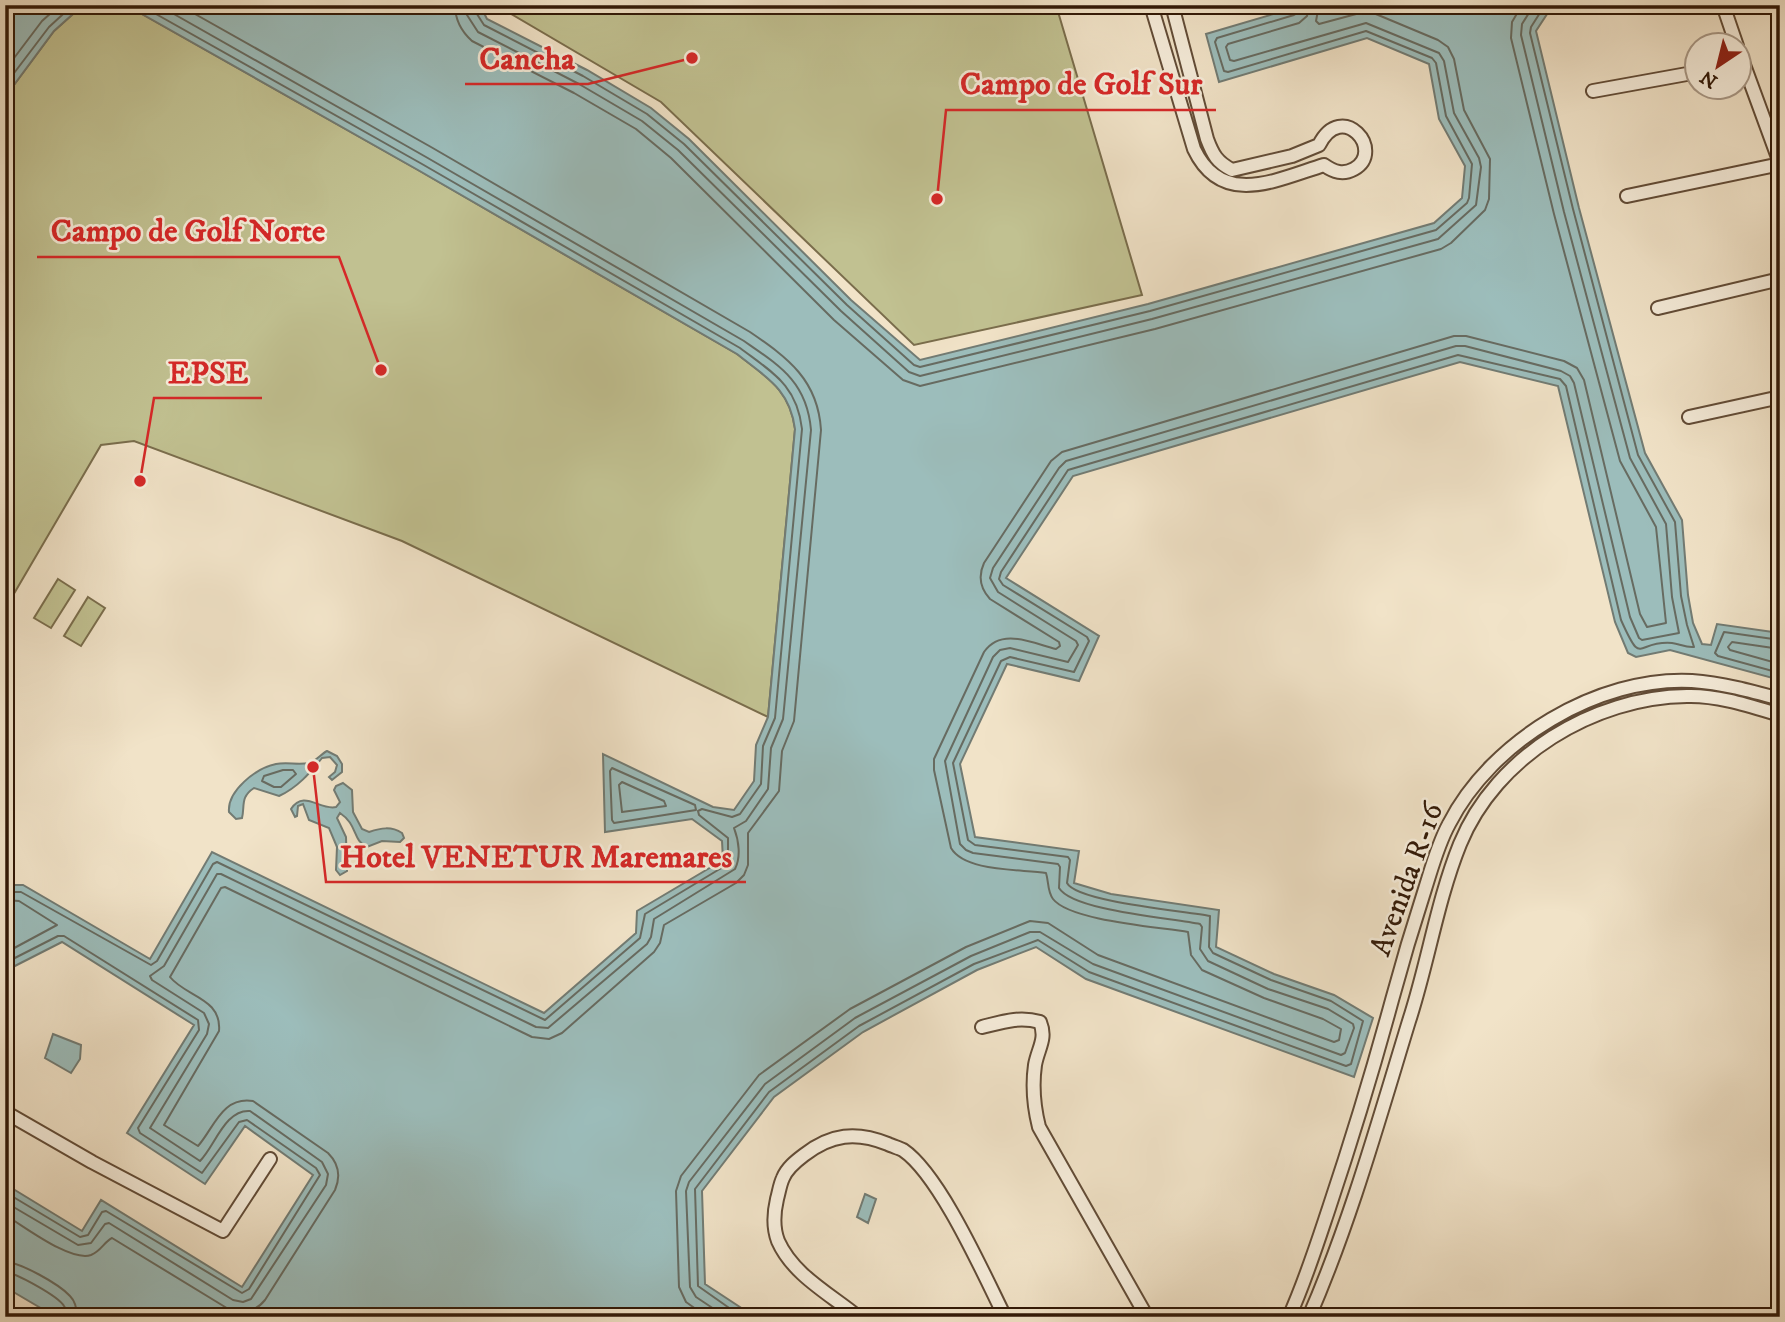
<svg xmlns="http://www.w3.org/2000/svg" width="1785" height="1322" font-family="'IM FELL DW Pica',serif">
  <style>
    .green { fill: #c1c191; stroke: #7a6d4c; stroke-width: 2 }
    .water { fill: #9cbdbb; stroke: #727b73; stroke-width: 2 }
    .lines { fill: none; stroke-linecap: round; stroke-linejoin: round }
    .shore { stroke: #676b61; stroke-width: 2 }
    .minor-casing { stroke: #624c37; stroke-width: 16 }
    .minor { stroke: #f6eddb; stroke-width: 12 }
    .labels { text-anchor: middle; stroke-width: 5; stroke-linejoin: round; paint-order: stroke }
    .street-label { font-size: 30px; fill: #321907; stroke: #f6eddb }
    .leader { fill: none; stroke: #d62828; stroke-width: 2.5 }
    .callout-dot { fill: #d62828; stroke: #f6eddb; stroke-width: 2.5 }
    .callout-label { font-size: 32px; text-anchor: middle; font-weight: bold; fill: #d62828; stroke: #f6eddb; stroke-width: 5; stroke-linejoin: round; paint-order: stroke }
  </style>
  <rect width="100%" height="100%" fill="#f1e3c8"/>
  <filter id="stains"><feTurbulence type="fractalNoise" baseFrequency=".00286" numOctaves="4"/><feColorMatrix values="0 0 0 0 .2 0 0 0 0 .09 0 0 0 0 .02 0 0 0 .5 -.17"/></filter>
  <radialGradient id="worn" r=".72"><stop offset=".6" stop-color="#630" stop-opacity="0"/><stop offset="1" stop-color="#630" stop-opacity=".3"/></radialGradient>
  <path class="green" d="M83,5h43l292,165 319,184c29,23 53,35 58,75l-27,288 -366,-176 -268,-100 -33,4 -96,164v-512l49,-66z
    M496,5h560l86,290 -228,50 -253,-243z
    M58,579l17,11 -24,38 -17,-10z
    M88,597l17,11 -24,38 -17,-10z"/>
  <path class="water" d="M5,5h78l-29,26 -49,66z
    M126,5h354l7,14 100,51 64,38 38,31 162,161 69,60 228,-56 286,-81 28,-25 3,-32 -26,-47 -10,-55 -62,-26 -148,44 -13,-48 98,-29h249l-17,26 43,177 66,245 37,67 6,75 5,28 9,21 9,1 6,-21 63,9v47l-110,-30 -34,7 -8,-4 -13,-31 -57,-236 -98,-24 -387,114 -67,102 93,58 -20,45 -72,-17 -47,100 15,73 104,14 -5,32 37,11 108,16 -3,37 58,27 60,21 39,23 -19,59 -268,-98 -50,-32 -59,23 -114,62 -89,65 -72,94 3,93 50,33h-699l-51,-30v-103l77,47 19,-31 141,87 71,-112 -68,-49 -40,58 -78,-51 67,-108 -132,-83 -57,29v-86h18l127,74 62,-107 332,161 92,-80 1,-22 86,-51 -1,-19 -30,-22 -87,13 -2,-78 110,53 21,3 20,-29 2,-36 12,-28 27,-288c-5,-40 -29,-52 -58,-75l-319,-184z
    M327,751l10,5 5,8v8l-10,8 -3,-3 6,-5 2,-7 -7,-8 -8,1c-12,15 -25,30 -43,38l-25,-8c-14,9 -9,18 -12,30l-6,1 -7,-7c-2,-21 27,-44 47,-48 10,-2 23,1 33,-1 6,-1 12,-9 18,-12z
    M343,783l9,7 1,22 9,17 7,3c12,-4 22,-6 33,1l2,5 -4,4 -18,-1 -15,6c-15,-7 -9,-22 -27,-34l-3,5 9,19 1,34 -7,4 -4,-5 1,-23 -8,-19 -20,-8 -6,-16 -5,2 -1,10 -2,1 -4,-8c13,-20 29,2 45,-2l4,-5 -6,-12 2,-4z
    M53,1034l28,11 -1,14 -9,14 -26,-15z
    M865,1194l11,5 -8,24 -11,-6z"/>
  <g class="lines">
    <path class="shore" d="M455,5c0,14 7,27 17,36l102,52 62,36 35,29 163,162 69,60 17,6 235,-57 286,-80 10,-6 34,-33 4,-11 1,-40 -26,-49 -10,-51 -6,-12 -10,-7 -67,-28 -11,1 -41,11 -3,-3 3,-16
      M465,5l2,10 11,17 101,52 63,37 36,29 163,161 68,61 11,4 232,-57 286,-80 38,-34 5,-38 -2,-9 -25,-45 -10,-52 -5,-8 -73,-30 -132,38 -4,-1 -4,-13 2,-3 71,-21 8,-7 2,-11
      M474,5l1,6 9,14 99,51 64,38 37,30 163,161 67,60 6,2 230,-56 286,-81 31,-27 2,-5 3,-34 -26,-48 -10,-53 -4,-5 -66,-27 -138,41 -4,-1 -9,-29 2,-4 77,-23 5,-3 1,-7
      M5,70l37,-49 18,-16
      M5,85l44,-58 24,-22
      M1780,640l-56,-8 -9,21 3,3 62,17
      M1780,649l-48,-7 -4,5 2,3 50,14
      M612,768l83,37 1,5 -82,13 -2,-3 -2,-49z
      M283,770h10l3,4 -15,13h-7l-12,-6 2,-5z
      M622,782l42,19 2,5 -44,6 -3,-27z
      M5,892h16l130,73 6,-4 56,-97 4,-2 328,158 95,-82 5,-24 83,-50v-26l-29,-23 -1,-4 4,-2 30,8 8,-3 21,-30 2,-38 12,-28 27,-289c-5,-44 -29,-56 -62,-81l-318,-184 -282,-159
      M5,900l14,1 38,24 -52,28
      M5,963l53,-27h6l134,84 1,10 -61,98 2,5 62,40 37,-51 8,-2 69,48 4,7 -71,114 -7,4 -136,-82 -4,1 -14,23 -8,2 -75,-45
      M5,1202l73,43 13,-2 14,-19 4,-1 124,77 10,2 8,-3 75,-114 2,-11 -6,-12 -72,-51c-25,-2 -35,35 -50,50l-50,-33 57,-94 2,-10 -5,-11 -52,-33 -2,-4 14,-10 53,-92h4l315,153 12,1 99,-84 4,-7 3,-18 81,-50c6,-12 4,-28 -1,-41l12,-7 22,-32 3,-41 12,-29 28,-289c-4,-48 -31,-64 -67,-89l-318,-184 -268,-152
      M5,1215c19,11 65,47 86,40 10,-4 13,-13 21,-17l118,72c14,5 26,1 35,-10l70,-110c6,-14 4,-26 -7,-37l-75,-52c-31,-5 -39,27 -55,45l-34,-21 55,-94c3,-33 -33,-34 -49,-54l51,-89 4,-1 307,150 17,2 13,-6 92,-81 6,-9 4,-18 72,-42 8,-8 4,-10v-32l31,-42 3,-40 12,-30 27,-291c-3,-50 -33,-72 -71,-98l-319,-185 -252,-142
      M5,1262c15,0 54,22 65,34 6,6 7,13 7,21
      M5,1272c11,1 53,24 59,34 3,4 3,6 3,11
      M707,1317l-21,-15 -7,-15 -3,-96 5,-15 78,-101 91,-66 116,-62 64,-26 18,2 50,32 236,87 5,-2 2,-11 -18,-10 -59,-21 -62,-28 -11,-15 -3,-23c-28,-5 -118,-11 -135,-33 -6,-8 -4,-17 -7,-26 -26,-4 -81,-1 -95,-25l-17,-78v-11l50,-107c17,-25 48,-9 72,-3l4,-3 -1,-4 -69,-43c-10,-11 -12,-23 -6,-36l67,-102 11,-9 392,-116h12l98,25 13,7 7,12 56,234 7,13 19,-4 -10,-96 -36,-66 -66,-247 -43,-176 1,-16 10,-17
      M726,1317l-30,-20 -6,-10 -4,-96 3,-9 76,-98 90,-66 116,-62 59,-24h10l53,32 248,91 4,-2 9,-25 -1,-4 -25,-15 -60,-20 -60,-28 -8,-12 2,-22 -2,-3c-28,-6 -127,-13 -141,-36l1,-21 -2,-3 -85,-11 -7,-3 -6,-6 -15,-83 48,-104 7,-7 10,-2 58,14 10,-17 -2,-4 -78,-49 -8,-14 3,-10 66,-100 7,-7 390,-115h9l96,25 9,5 4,7 56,234 9,21 3,2 37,-7 -7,-36 -6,-73 -36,-66 -66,-246 -43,-177 1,-11 12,-19
      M742,1317l-44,-31 -3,-97 74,-97 90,-66 115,-62 64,-24 51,32 257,94 5,-2 12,-43 -32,-20 -60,-21 -58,-27 -4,-6 1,-31c-25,-5 -133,-14 -143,-33l3,-23 -2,-3 -93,-12 -7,-5 -15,-77 48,-102 9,-4 64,15 15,-31 -2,-4 -84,-52 -4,-6 2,-7 67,-102 390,-115 102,24 6,7 55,234c22,49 14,20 51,23 8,1 14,5 22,4l-7,-22 -6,-29 -6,-74 -37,-67 -65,-246 -43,-176 1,-6 14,-22"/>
    <g class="minor-casing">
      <path id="minor" d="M1151,5l43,144c28,59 82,31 130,16 10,7 19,10 30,4 32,-18 -12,-70 -35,-24l-27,11 -60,14c-15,-8 -19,-15 -25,-31l-35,-134
        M1723,5l14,41
        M1592,6l6,-1
        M1740,54l40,109
        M1593,91l105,-19
        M1627,196l153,-32
        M1658,308l122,-29
        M1689,417l91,-20
        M982,1027c20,-5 37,-11 58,-5 7,17 -2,26 -5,43 -3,21 -1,42 4,62l108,190
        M5,1112l87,50 131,69 47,-72
        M858,1317c-28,-23 -65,-42 -80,-76 -5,-13 -4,-29 -1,-42 2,-7 3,-15 6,-21 4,-10 13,-17 21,-23 27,-21 52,-24 84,-11 4,2 11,4 15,6 37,25 81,125 102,167
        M1289,1317c16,-35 28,-73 40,-109 23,-69 44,-138 63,-208 10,-37 21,-74 33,-111 7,-22 13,-45 24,-65 42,-83 149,-148 243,-143 30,2 59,10 88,18
        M1309,1317c41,-94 70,-198 100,-296 19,-58 28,-120 51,-177 36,-88 134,-147 227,-148 31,-1 63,10 93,19"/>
    </g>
    <use href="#minor" class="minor"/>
  </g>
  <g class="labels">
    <g class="street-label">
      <text transform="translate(1406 879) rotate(-70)" y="10">Avenida R-16</text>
    </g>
  </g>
  <path class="leader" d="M692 58L588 84H465M937 199L946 110H1216M381 370L339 257H37M140 481L154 398H262M313 767L326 882H746"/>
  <g class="callout-dot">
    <circle cx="692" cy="58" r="7"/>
    <circle cx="937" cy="199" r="7"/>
    <circle cx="381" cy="370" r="7"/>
    <circle cx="140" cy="481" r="7"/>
    <circle cx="313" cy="767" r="7"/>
  </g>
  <g class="callout-label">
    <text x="527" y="69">Cancha</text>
    <text x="1081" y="94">Campo de Golf Sur</text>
    <text x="188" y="241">Campo de Golf Norte</text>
    <text x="208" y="383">EPSE</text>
    <text x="536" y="867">Hotel VENETUR Maremares</text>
  </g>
  <rect width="1785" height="1322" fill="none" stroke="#f1e3c8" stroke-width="28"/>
  <rect x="7" y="7" width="1771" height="1308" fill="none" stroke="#321907" stroke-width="3.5"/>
  <rect x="14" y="14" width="1757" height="1294" fill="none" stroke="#321907" stroke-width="2"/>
  <g transform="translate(1718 66) rotate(215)"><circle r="33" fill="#f6eddb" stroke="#a89886" stroke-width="2"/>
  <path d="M0-5L12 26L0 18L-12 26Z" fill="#8f2418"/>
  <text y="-10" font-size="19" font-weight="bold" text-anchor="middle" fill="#321907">N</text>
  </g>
  <rect width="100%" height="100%" filter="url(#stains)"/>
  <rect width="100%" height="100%" fill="url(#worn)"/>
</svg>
